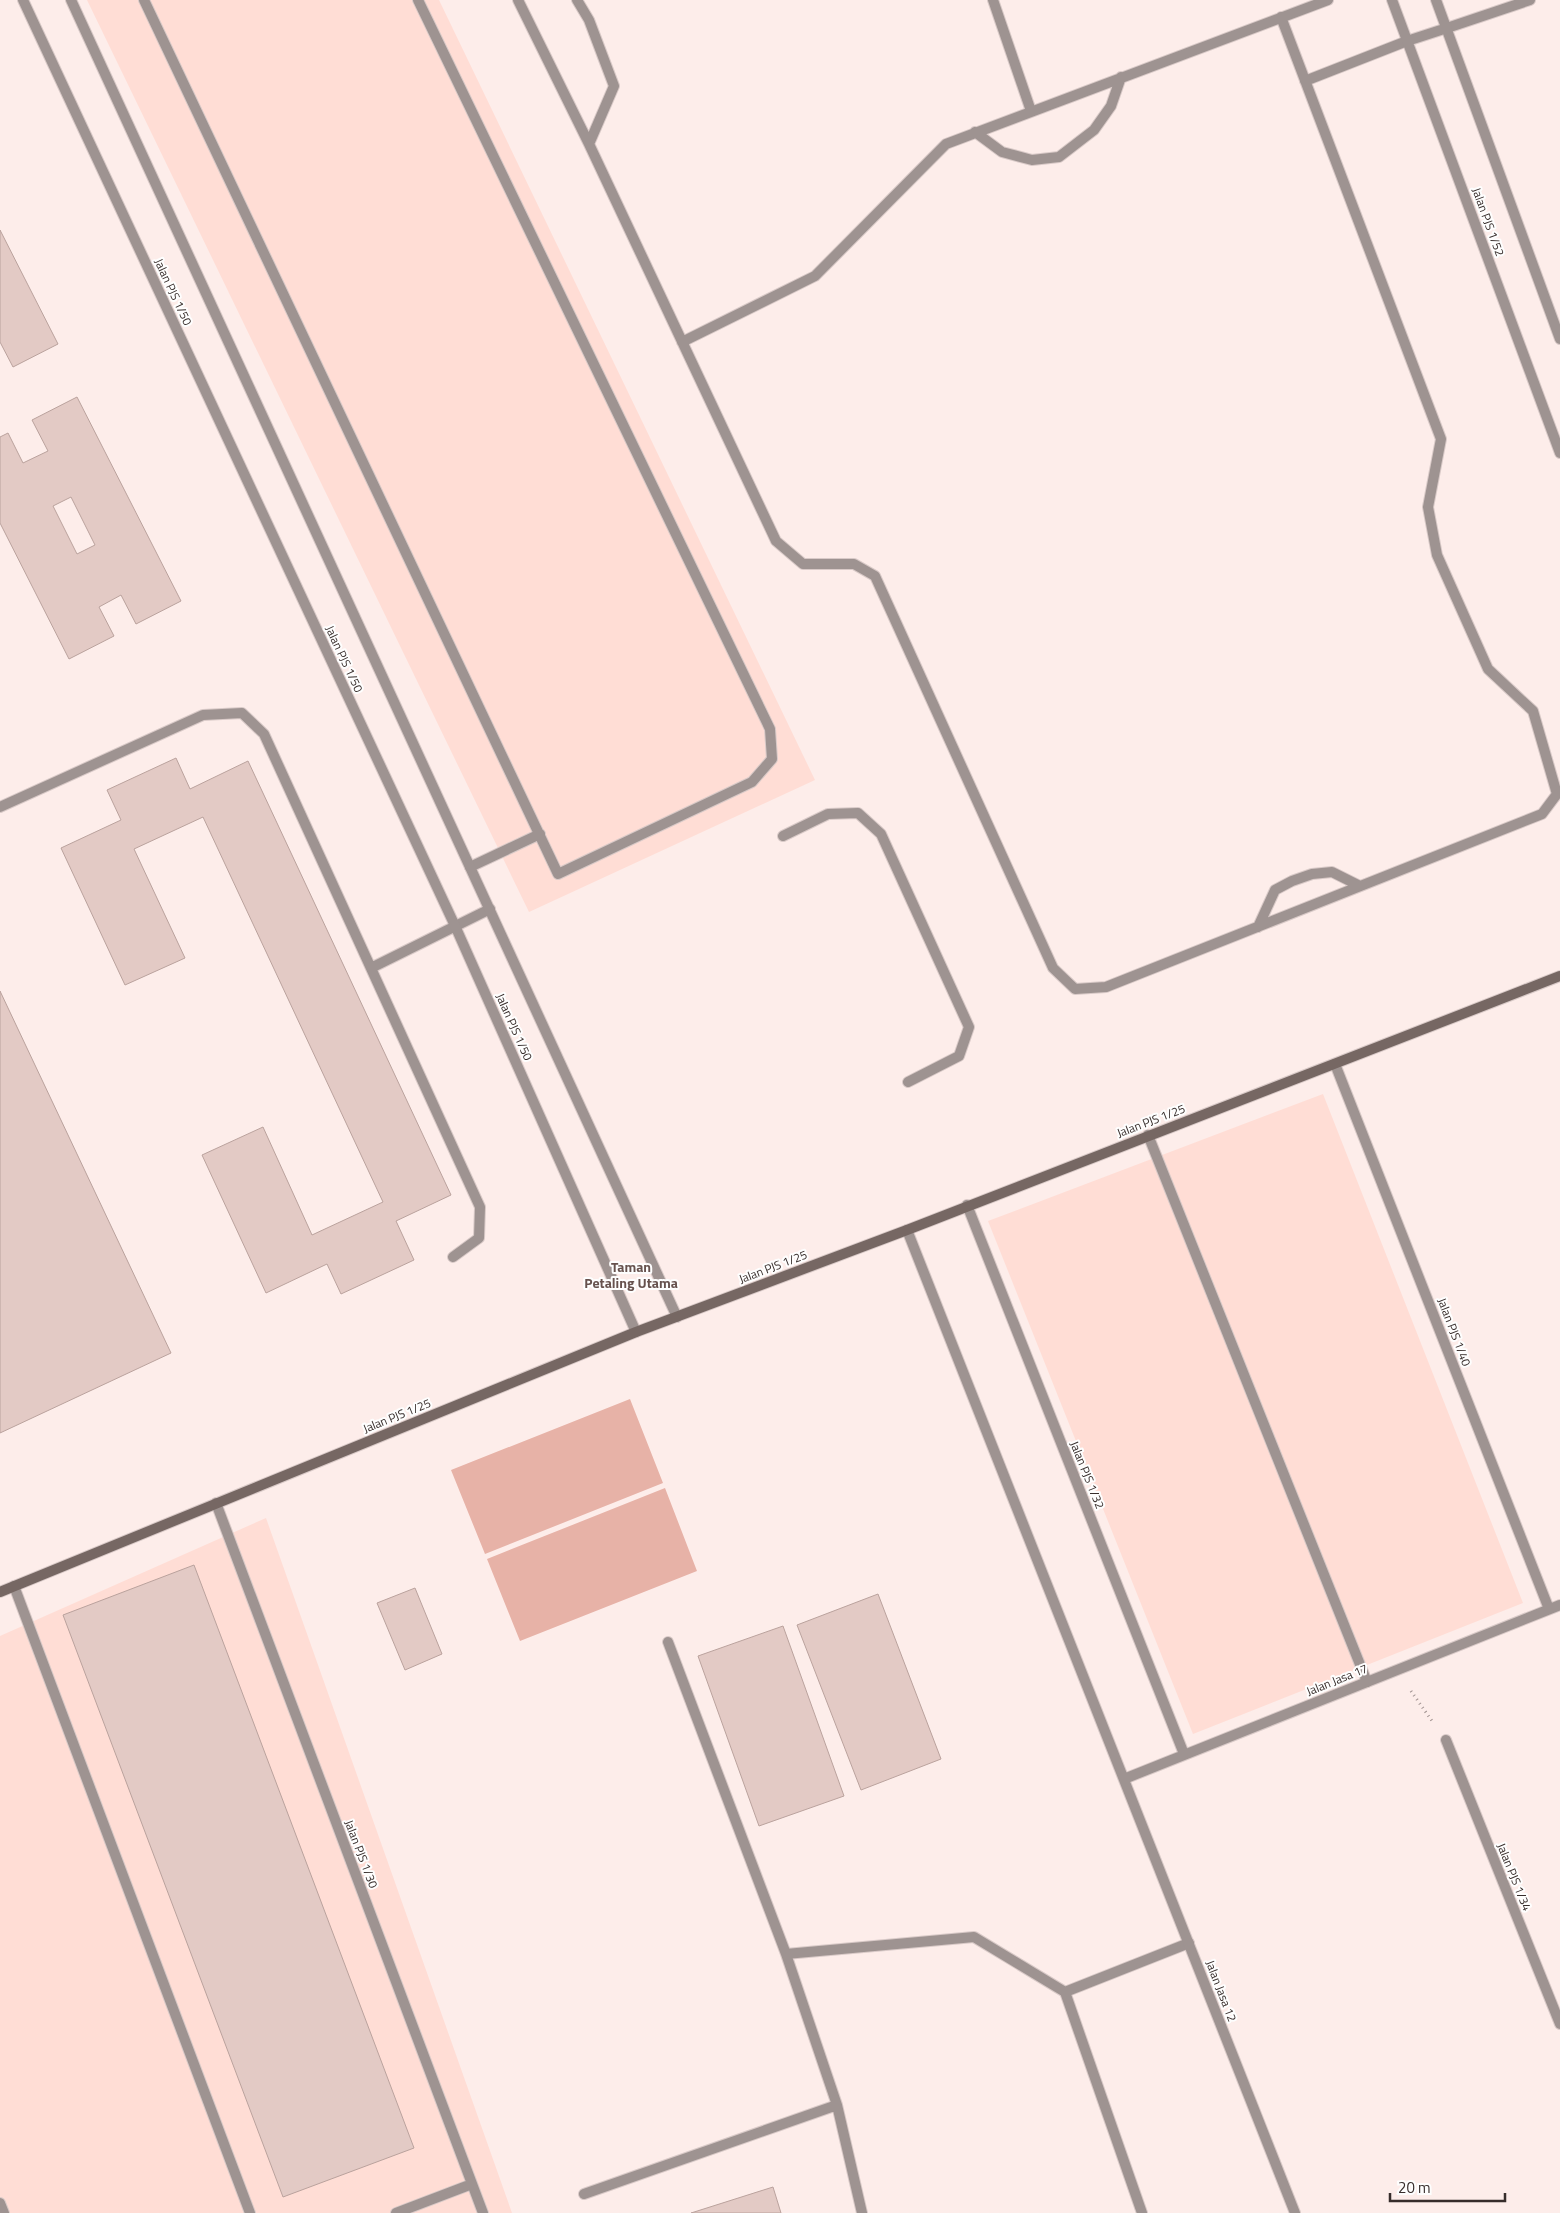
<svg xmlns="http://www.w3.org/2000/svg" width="1560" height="2213" font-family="'Titillium Web',sans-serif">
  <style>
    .built { fill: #ffddd5 }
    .green { fill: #e7b2a7 }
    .building { fill: #e3cac5; stroke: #baa29d; fill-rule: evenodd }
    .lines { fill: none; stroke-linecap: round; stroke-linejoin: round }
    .service-casing { stroke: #d9cac8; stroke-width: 12 }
    .minor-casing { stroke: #d9cac8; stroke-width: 12 }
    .tertiary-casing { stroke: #d9cac8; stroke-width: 12 }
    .secondary-casing { stroke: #d9cac8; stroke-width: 12 }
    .path { stroke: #a19391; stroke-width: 3; stroke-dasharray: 1 4; stroke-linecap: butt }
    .service { stroke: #9e9391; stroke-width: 10 }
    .minor { stroke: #9e9391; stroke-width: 10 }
    .tertiary { stroke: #9e9391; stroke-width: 10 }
    .secondary { stroke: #766763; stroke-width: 10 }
    .labels { text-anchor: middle; stroke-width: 4; stroke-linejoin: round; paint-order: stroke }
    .street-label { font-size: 12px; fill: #372d2b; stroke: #fefefe }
    .neighbourhood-label { font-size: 14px; font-weight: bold; fill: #67524e; stroke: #fefefe }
  </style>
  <rect width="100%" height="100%" fill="#fdedea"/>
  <path class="built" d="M87,0h352l376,780 -286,132z
    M1323,1094l200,509 -330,131 -205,-513z
    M266,1518l246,695h-512v-577z"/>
  <path class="green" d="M630,1399l33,84 -178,71 -34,-84z
    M665,1488l32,83 -177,70 -33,-82z"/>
  <path class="building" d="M0,230l58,114 -45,23 -13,-25z
    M77,397l104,204 -45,23 -15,-29 -22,12 15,29 -45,23 -69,-136v-86l8,-4 15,30 25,-12 -16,-31zM71,497l24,48 -18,9 -24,-48z
    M176,758l14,31 58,-28 203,434 -55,26 18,39 -73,34 -14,-30 -61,29 -64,-138 61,-28 49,108 71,-33 -180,-385 -69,32 51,109 -60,27 -64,-137 60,-28 -14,-30z
    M0,991l171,362 -171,80z
    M194,1565l220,583 -131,49 -220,-582z
    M415,1588l27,66 -37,16 -28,-67z
    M878,1594l63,165 -80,31 -64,-165z
    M783,1626l61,170 -85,30 -61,-170z
    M773,2187l8,26h-90z"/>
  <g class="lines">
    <g class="service-casing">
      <path id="service" d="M144,0l414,874 194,-92 20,-23 -2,-30 -352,-729
        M518,0l71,144 187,397 27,23h51l21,12 178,392 22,21 31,-2 436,-173 15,-20 -24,-83 -45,-42 -51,-114 -9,-48 13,-68 -160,-422
        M577,0l12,20 25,66 -25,58
        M993,0l38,111
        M1305,81l102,-40
        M975,132l27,20 30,8 27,-3 35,-27 17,-24 10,-29
        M682,342l133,-66 131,-132 382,-144
        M0,807l203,-92 39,-2 22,21 216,473 -1,31 -26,19
        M783,836l45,-22 30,-1 23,21 88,193 -10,29 -51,26
        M470,867l70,-33
        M1258,927l17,-37 17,-9 20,-7 20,-2 28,14
        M371,968l119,-59
        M1148,1135l219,547
        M14,1586l236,627
        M668,1642l118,312 188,-17 91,55 124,-49
        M1065,1992l77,221
        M837,2105l25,108
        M584,2194l253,-89 -51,-151"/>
    </g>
    <g class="minor-casing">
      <path id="minor" d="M1447,28l83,-28
        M1335,1064l214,545
        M967,1205l217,549
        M907,1230l388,983
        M216,1503l267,710
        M1446,1740l114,284
        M1124,1779l436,-174
        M0,2203l4,10
        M396,2213l76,-29"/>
    </g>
    <g class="tertiary-casing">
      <path id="tertiary" d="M23,0l433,928 180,404
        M71,0l606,1317
        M1392,0l168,453
        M1436,0l124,339
        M1407,41l40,-13"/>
    </g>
    <g class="secondary-casing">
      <path id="secondary" d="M0,1592l636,-260 271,-102 653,-254"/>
    </g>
    <path class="path" d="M1411,1691l21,30"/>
    <use href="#service" class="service"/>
    <use href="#minor" class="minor"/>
    <use href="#tertiary" class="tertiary"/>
    <use href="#secondary" class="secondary"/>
  </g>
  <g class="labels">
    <g class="street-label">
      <text transform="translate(1488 222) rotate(70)" y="4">Jalan PJS 1/52</text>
      <text transform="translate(173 292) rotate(65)" y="4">Jalan PJS 1/50</text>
      <text transform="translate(344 659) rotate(65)" y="4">Jalan PJS 1/50</text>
      <text transform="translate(514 1027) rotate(66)" y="4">Jalan PJS 1/50</text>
      <text transform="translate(1151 1121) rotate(-21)" y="4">Jalan PJS 1/25</text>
      <text transform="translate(773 1267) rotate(-21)" y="4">Jalan PJS 1/25</text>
      <text transform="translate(1454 1332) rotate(69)" y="4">Jalan PJS 1/40</text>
      <text transform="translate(397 1416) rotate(-22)" y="4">Jalan PJS 1/25</text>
      <text transform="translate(1087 1475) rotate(68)" y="4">Jalan PJS 1/32</text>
      <text transform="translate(1337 1680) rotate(-22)" y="4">Jalan Jasa 17</text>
      <text transform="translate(361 1854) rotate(69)" y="4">Jalan PJS 1/30</text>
      <text transform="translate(1514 1877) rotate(68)" y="4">Jalan PJS 1/34</text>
      <text transform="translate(1221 1991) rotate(69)" y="4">Jalan Jasa 12</text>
    </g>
    <g class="neighbourhood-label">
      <text x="631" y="1272">Taman<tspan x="631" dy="16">Petaling Utama</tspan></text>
    </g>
  </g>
  <path d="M1390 2193v8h115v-8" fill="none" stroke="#372d2b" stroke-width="2.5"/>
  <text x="1398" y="2193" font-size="15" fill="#372d2b" stroke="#fefefe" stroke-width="4" paint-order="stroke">20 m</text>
</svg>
